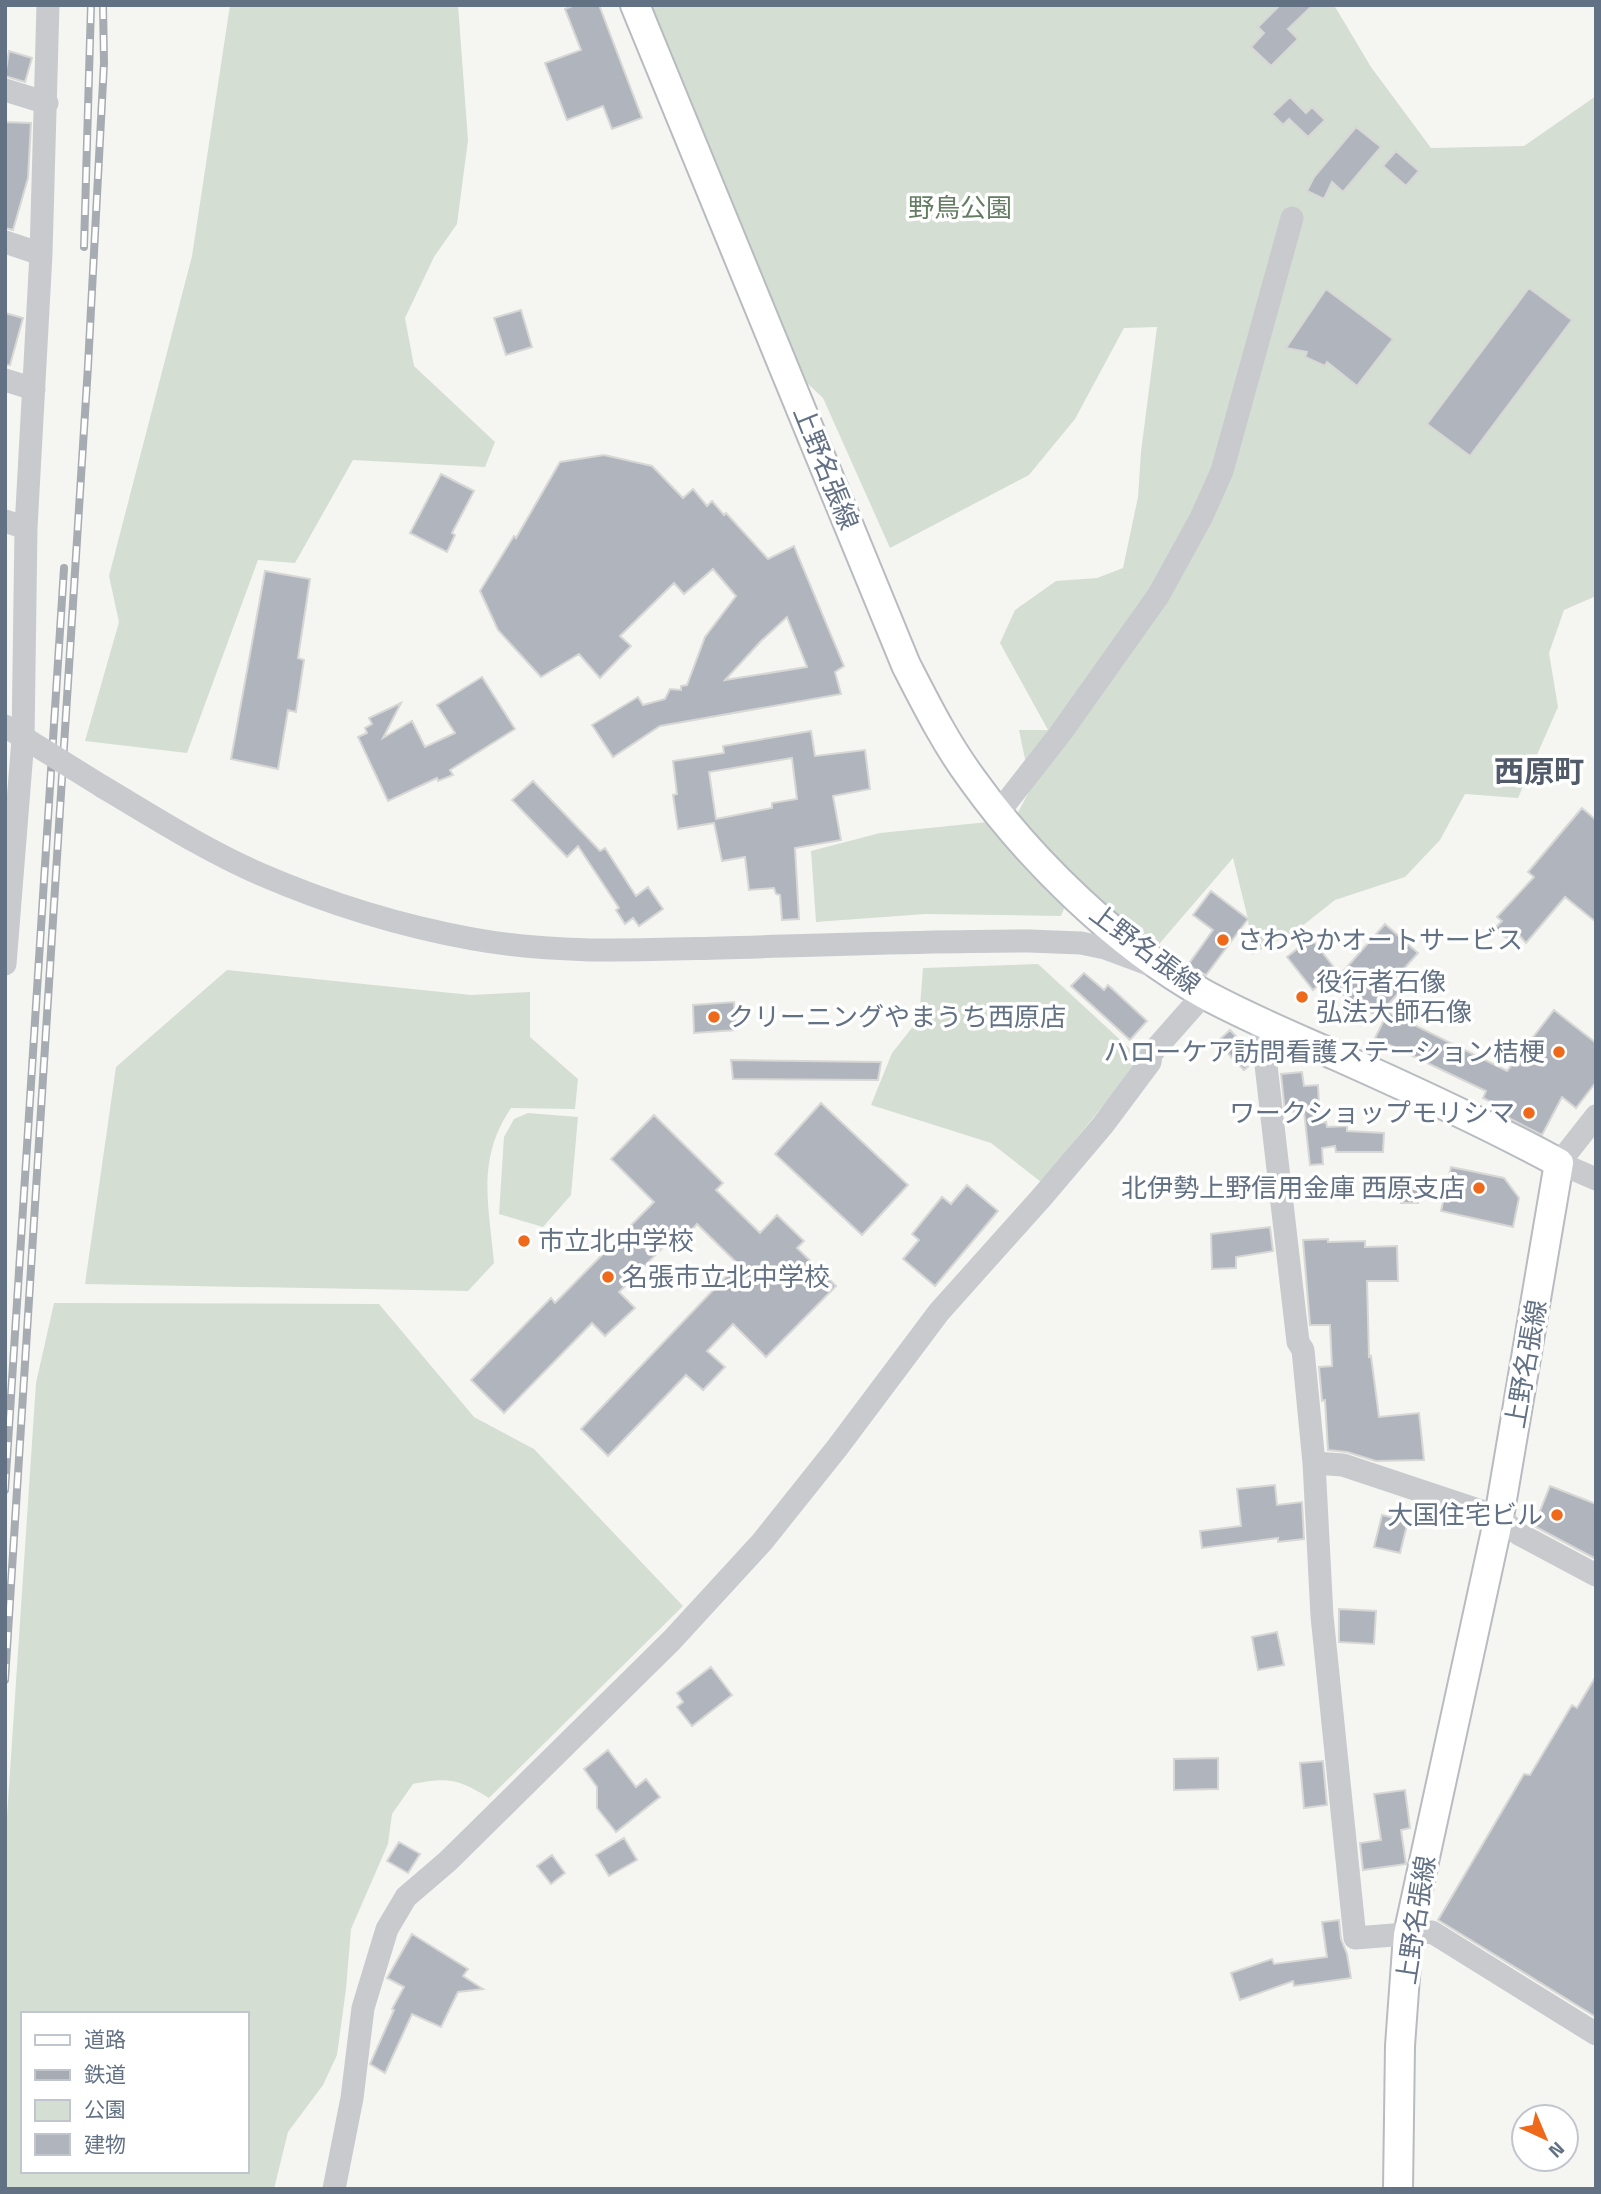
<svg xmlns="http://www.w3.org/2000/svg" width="1601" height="2194" font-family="'Titillium Web','Noto Sans JP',sans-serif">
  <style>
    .green { fill: #d5ded3; fill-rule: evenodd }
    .building { fill: #b0b5bd; stroke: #d7d7d5; stroke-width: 2; fill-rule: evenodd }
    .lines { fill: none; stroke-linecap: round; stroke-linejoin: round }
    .major-casing { stroke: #b8bbc0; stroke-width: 32 }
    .minor { stroke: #c8cace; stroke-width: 23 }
    .major { stroke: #fff; stroke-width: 28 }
    .rail-casing { stroke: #a7abb2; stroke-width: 8 }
    .rail { stroke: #fff; stroke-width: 5; stroke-dasharray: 16; stroke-linecap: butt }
    .minor-bridge { stroke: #c8cace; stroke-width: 23 }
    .poi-dot { fill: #ee691a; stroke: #fff; stroke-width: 2.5 }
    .labels { text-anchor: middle; stroke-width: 7; stroke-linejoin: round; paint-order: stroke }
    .park-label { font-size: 26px; fill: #647c62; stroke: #fff }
    .street-label { font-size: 26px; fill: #637185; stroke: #fff }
    .poi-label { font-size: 26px; fill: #637185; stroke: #fff; text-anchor: start }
    .quarter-label { font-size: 30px; font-weight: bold; fill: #515b6a; stroke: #fff }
  </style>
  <rect width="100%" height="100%" fill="#f5f6f2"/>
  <path class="green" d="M230,5h228l10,135 -11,84 -23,33 -29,61 9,48 81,76 -10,25 -132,-7 -58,103 -37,-3 -71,193 -102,-12 34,-119 -10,-46 83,-320z
    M647,5h687l37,62 60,81 93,-2 72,-50v500l-32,14 -15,43 9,54 -40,91 -53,-4 -25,46 -35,37 -70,23 -34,27 -49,28 -4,-36 -15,-61 -79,92 -120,-107 -18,-27 15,-28 -12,-58h29l-48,-87 15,-33 41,-29 41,-3 26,-10 15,-71 3,-45 16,-125 -33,1 -49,91 -46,56 -139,73 -67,-150 -16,-15z
    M988,822l78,82 -5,12 -136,-2 -109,8 -5,-71 69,-18z
    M1038,964l103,95 -100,123 -50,-39 -120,-38 21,-52 27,-34 4,-51z
    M227,970l244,25 59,-3v45l48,42 -3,30 -64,-1c-35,52 -22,97 -17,155l-26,28 -383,-7 31,-217z
    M528,1113l50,4 -7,78 -28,32 -44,-13 5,-77 10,-18z
    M54,1303l325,1 95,113 60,32 149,157 -194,192c-31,-19 -40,-21 -76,-14l-21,30 -4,30 -37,85 -5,60 -9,66 -14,30 -35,47 -14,57h-269v-343l31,-463zM23,2014h224v157h-224z"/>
  <path class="building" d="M575,5h24l43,113 -30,11 -9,-23 -36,14 -22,-57 36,-13 -16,-41z
    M1280,5h33l-25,24 10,10 -27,27 -20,-19 13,-14 -6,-6z
    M9,51l23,7 -7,24 -20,-6z
    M1290,97l16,16 6,-6 13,13 -17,17 -19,-18 -6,6 -11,-11z
    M5,122l26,1 -3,55 -15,52 -8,-2z
    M1356,127l25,20 -38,45 -11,-10 -8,17 -17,-8 7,-14z
    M1396,151l23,20 -13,15 -23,-20z
    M1529,288l43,32 -102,136 -43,-32z
    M1326,289l67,50 -36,47 -30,-24 -2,4 -20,-9 2,-5 -21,-4z
    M521,310l11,37 -26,8 -12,-37z
    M5,313l18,5 -13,47h-5z
    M604,455l48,11 31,32 10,-9 14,17 5,-5 12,14 2,-2 42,46 26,-13 50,120 -9,6 6,22 -181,32 -47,31 -21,-32 46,-28 5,8 22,-6 5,-10 11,1v-4l6,-1 18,-48 31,-41 -23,-27 -29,25 -10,-11 -54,53 11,10 -31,32 -21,-24 -38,23 -43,-47 -18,-39 34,-55 2,2 44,-76zM787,617l20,50 -82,13 36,-39z
    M441,474l33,17 -22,42 3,2 -8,17 -37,-19z
    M265,571l45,8 -12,79 6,2 -8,52 -8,-2 -10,59 -47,-10z
    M482,677l33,52 -65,41 3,5 -15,6 -1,-3 -49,23 -30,-64 9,-4 -2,-5 7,-4 -3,-6 32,-15 -18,35 29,-17 13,26 30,-14 -18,-28z
    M811,731l4,25 50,-6 5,39 -37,7 8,44 -46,8 4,71 -17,1 -2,-25 -4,-1 -2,-6 -25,2 -4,-33 -23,4 -8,-38 -36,6 -5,-34 4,-1 -4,-33 51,-8 -1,-7zM792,758l5,41 -25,4v5l-56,11 -7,-47z
    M533,781l67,70 5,-3 31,48 12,-9 15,22 -24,17 -6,-8 -8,6 -9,-14 3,-2 -41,-62 -11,11 -55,-57z
    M1582,808l14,12v102l-31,-25 -39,46 -6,-7 -7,7 -19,-14 8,-8 -5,-4 37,-40 -6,-5z
    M1211,891l37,28 -42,56 -18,-10 25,-35 -20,-15z
    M1385,924l33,29 -25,28 9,8 -24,27 -24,-11 -29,-25 -12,10 -26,-33 24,-19 29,37z
    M1084,973l20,17 4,-5 39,36 -17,19 -59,-54z
    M734,1002l2,28 -42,3 -1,-28z
    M1554,1010l42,33v39l-20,26 -14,-11 -20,38 -39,-20 3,-6 -23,-11 3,-7 -111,-53 13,-26 119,59z
    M1230,1030l20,21 2,12 -8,7 -27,-28z
    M731,1060l150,2 -3,18 -145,-1z
    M1302,1072l2,14 14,-1 2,38 6,-1 1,5 20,-1v5l37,2 -1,19h-47l-1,-6 -13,2 1,16 -13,1 -6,-54 -19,1 -4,-38z
    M821,1103l87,82 -46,50 -87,-81z
    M654,1115l69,68 -7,7 44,43 17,-18 27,26 -7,7 39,38 -70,71 -33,-33 -26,27 18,16 -22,23 -17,-15 -78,81 -27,-27 157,-165 -41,-40 -9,10 -6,-6 -63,64 16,16 -30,28 -13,-13 -88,90 -33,-33 80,-82 4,5 99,-101 -43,-43z
    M1451,1167l53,11 15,20 -6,29 -72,-16z
    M967,1185l31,26 -63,75 -32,-27 16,-19 -7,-6 30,-37 9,7z
    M1402,1185l17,1 -1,17h-17z
    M1270,1227l3,24 -37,6v11l-24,1 -1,-35z
    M1328,1239v3l37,-1v6l32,-1 1,35h-31l2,76 2,-1 8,61 40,-4 5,47 -48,1 -29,-9 -19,-2 -3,-50 -3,1 -3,-34 13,-1 -2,-41h-20l-7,-85z
    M1275,1485l2,20 25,-3 2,37 -26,3v-4l-76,10 -2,-17 41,-5 -4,-37z
    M1550,1486l46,18v55l-62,-33z
    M1382,1515l26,6 -8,32 -26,-6z
    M1339,1609l37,2 -2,33 -35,-2z
    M1277,1632l7,33 -26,5 -6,-33z
    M711,1667l21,28 -40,31 -15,-19 6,-5 -6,-9z
    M1596,1676v341l-158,-97 86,-146 6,1 42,-70 5,3z
    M608,1750l28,37 10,-8 14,18 -44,35 -19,-24v-21l-13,-18z
    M1218,1758v31l-44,1v-31z
    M1323,1761l4,44 -23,3 -4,-45z
    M1405,1790l5,38 -9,2 5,34 -43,6 -3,-27 21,-3 -7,-46z
    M624,1838l13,22 -28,16 -13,-21z
    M399,1842l21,12 -12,19 -21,-12z
    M552,1855l13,18 -14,11 -14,-18z
    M1339,1920l2,19 6,15 4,24 -57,8 -1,-5 -53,19 -9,-27 41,-14 2,5 53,-7 -5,-35z
    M412,1934l56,35 -5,7 20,13 -25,3 -17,35 -29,-13 -27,59 -15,-9 24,-54 -2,-1 12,-22 -17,-9z"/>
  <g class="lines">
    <g class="major-casing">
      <path id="major" d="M635,5l271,660c20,39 40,79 66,114 57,80 146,167 232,215 44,24 90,43 135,63 74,33 148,67 220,106l-60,354 -91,418 -8,111 -2,143"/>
    </g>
    <path class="minor" d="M5,90l42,13
      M5,242l36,12
      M5,380l29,9
      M5,521l21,7
      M103,787c51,30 102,63 157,87 67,29 141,52 213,65 82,15 165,11 248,9 103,-3 205,-7 308,-7l52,2 24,5 43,16
      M998,813l62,-79 98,-138 43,-78 21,-47 70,-253
      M5,964l18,-225 3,-211 15,-274 7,-249
      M1261,1022l37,320 5,8 11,113 8,153 33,322 77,-6 164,102
      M1596,1116l-37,47 37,16
      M1314,1463l29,2 156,52 20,17 77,41
      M334,2189l18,-91 11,-90 24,-79 19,-32 42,-36 224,-221 90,-98 75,-94 102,-136 103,-115 61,-72 47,-63 1,-8 53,-60"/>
    <use href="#major" class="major"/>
    <g class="rail-casing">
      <path id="rail" d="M84,247l7,-242
        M5,1490l59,-922
        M5,1680l83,-1314 16,-303 -1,-58"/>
    </g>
    <use href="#rail" class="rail"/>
    <path class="minor-bridge" d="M5,726l98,61"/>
  </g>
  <g class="poi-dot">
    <circle cx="1223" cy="940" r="7"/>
    <circle cx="1302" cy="997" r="7"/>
    <circle cx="714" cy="1017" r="7"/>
    <circle cx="1559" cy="1052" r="7"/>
    <circle cx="1529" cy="1113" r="7"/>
    <circle cx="1479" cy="1188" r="7"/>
    <circle cx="524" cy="1241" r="7"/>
    <circle cx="608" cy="1277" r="7"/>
    <circle cx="1557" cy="1515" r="7"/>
  </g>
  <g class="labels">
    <g class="park-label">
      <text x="960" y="217">野鳥公園</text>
    </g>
    <g class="street-label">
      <text transform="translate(826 468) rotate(68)" y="9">上野名張線</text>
      <text transform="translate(1145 949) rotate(37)" y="9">上野名張線</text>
      <text transform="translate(1526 1364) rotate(-80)" y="9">上野名張線</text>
      <text transform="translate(1416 1920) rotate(-81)" y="9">上野名張線</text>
    </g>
    <g class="poi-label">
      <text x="1237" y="949">さわやかオートサービス</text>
      <text x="1316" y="991">役行者石像<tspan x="1316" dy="30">弘法大師石像</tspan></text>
      <text x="728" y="1026">クリーニングやまうち西原店</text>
      <text x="1545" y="1061" text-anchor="end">ハローケア訪問看護ステーション桔梗</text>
      <text x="1515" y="1122" text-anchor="end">ワークショップモリシマ</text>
      <text x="1465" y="1197" text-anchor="end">北伊勢上野信用金庫 西原支店</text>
      <text x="538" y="1250">市立北中学校</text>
      <text x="622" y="1286">名張市立北中学校</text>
      <text x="1543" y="1524" text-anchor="end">大国住宅ビル</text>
    </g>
    <g class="quarter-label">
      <text x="1539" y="782">西原町</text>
    </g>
  </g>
  <rect width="1601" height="2194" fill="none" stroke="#637185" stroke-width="14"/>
  <rect x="21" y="2012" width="228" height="161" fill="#ffffff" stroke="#c1c6ce" stroke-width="2"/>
  <rect x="35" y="2035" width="35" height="10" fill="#ffffff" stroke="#c1c6ce" stroke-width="2"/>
  <text x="84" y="2047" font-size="21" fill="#637185">道路</text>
  <rect x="35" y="2070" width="35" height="10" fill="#a7abb2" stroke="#c1c6ce" stroke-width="2"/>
  <text x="84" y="2082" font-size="21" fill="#637185">鉄道</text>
  <rect x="35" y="2100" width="35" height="21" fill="#d5ded3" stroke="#c1c6ce" stroke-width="2"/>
  <text x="84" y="2117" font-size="21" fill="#637185">公園</text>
  <rect x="35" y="2134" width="35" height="21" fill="#b0b5bd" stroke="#c1c6ce" stroke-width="2"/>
  <text x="84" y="2152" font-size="21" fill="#637185">建物</text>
  <g transform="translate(1545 2138) rotate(136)"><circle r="33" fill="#ffffff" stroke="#c1c6ce" stroke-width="2"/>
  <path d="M0-5L12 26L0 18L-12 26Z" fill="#ee691a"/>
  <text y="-10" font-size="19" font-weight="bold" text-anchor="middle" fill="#637185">N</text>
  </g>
</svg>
